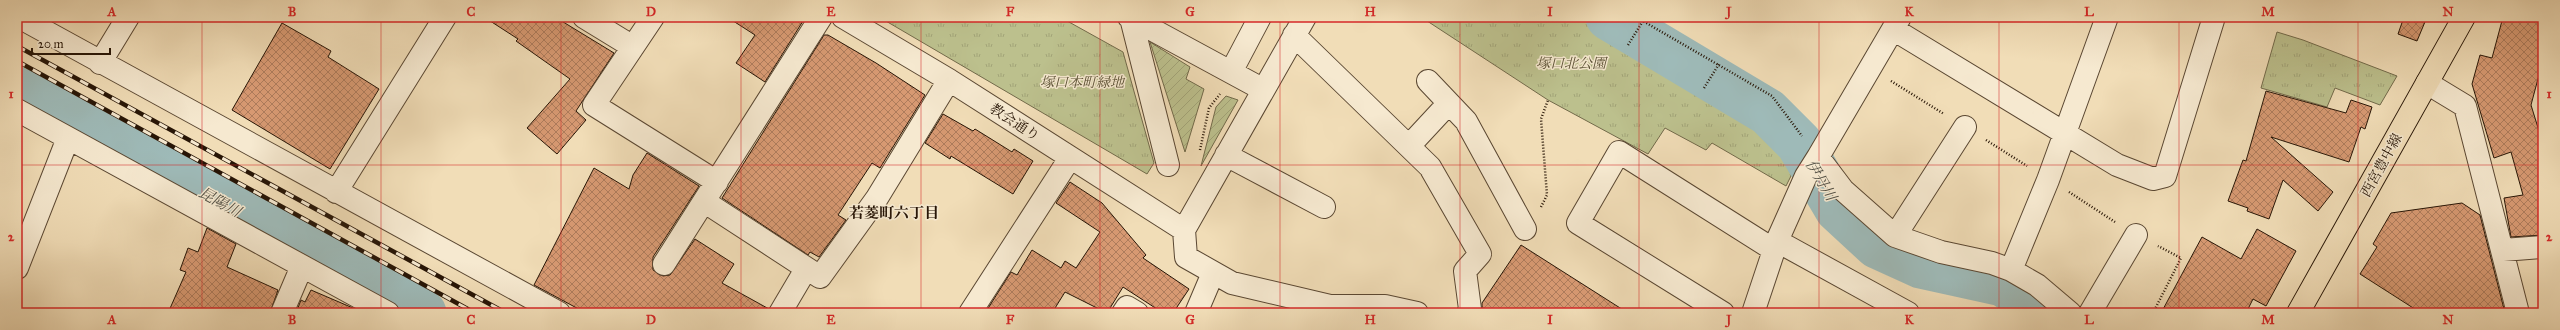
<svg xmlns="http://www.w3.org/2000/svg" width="2560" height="330" font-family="'IM FELL Great Primer','Noto Serif JP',serif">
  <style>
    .park { fill: url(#park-tufts); stroke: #726a4a }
    .garden { fill: url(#garden-furrows); stroke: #726a4a }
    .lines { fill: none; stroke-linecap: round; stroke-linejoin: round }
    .river { stroke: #9ebab8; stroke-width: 47 }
    .building { fill: url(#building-cross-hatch); stroke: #271506 }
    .minor-casing { stroke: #5a4732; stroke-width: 24 }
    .major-casing { stroke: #271506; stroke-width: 24 }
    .path { stroke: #271506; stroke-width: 2.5; stroke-dasharray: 1 2; stroke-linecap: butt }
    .minor { stroke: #f6e9d0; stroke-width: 22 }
    .major { stroke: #f1ddb7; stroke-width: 22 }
    .rail-casing { stroke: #271506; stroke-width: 4.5 }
    .rail { stroke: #f6e9d0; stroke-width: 3; stroke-dasharray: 9; stroke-linecap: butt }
    .grid { fill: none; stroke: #d62828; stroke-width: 1; stroke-opacity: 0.55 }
    .labels { text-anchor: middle; stroke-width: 3; stroke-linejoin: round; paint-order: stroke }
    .park-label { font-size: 14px; font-style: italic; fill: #5b5135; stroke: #f6e9d0 }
    .street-label { font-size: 14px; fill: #271506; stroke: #f6e9d0 }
    .water-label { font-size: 15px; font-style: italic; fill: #514f44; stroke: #f6e9d0 }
    .neighbourhood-label { font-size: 15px; font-weight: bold; fill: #271506; stroke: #f6e9d0 }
    .neatline { fill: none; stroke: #d62828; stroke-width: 1.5 }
    .grid-label { font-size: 13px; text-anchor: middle; font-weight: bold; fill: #d62828 }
  </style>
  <defs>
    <pattern id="park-tufts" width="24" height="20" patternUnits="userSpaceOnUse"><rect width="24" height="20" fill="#bcc08d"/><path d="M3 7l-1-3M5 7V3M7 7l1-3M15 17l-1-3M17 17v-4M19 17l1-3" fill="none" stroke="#a2a478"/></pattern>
    <pattern id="garden-furrows" width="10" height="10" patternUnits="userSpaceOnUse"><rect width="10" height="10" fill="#bcc08d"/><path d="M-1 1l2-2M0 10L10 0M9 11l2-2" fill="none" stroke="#a2a478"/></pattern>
    <pattern id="building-cross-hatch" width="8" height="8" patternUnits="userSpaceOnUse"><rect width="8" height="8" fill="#d79972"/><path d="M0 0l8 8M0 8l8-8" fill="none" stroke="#ae7c5c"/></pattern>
  </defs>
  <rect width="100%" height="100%" fill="#f1ddb7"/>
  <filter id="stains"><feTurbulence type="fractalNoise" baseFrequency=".005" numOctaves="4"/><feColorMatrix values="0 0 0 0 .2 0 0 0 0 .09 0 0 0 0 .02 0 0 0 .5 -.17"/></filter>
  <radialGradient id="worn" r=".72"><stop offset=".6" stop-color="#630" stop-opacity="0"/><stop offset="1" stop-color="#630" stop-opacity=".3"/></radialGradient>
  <path class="park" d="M879,17h181l63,35 31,111 -7,11z
    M1421,17h158l125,71 77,49 17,25 -12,24 -74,-43 -6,7 -41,-22 -17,26 -100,-54z
    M2277,32l26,8 94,36 -17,29 -45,-17 -8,19 -66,-19z"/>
  <path class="garden" d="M1150,42l40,25 -4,12 18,10 -19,63z
    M1226,96l12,4 -37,66 15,-59z"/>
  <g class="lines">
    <path class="river" d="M1609,17l159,95 31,31 39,66 39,36 44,20 82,18 45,30
      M17,90l406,223"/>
  </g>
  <path class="building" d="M484,17h71l59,36 -38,58 10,9 -29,34 -30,-26 43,-49 -54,-38 2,-2z
    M727,17h70l6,4 -38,61 -29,-19 19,-28z
    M2404,17h23l-10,24 -19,-7z
    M2503,17h40v43l-12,45 8,26 4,-1v105l-32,2 -7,-39 19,-3 -12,-43 -17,6 -22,-74 8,-29 12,3z
    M282,23l49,28 -3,6 51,32 -49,80 -98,-59z
    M824,35h4l48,28 49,32 -45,73 -8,-5 -34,52 8,5 -27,37 -9,-5 -2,3 -86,-57z
    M2266,91l80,22 5,-13 21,7 -7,22 -4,-2 -12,35 -78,-25 62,55 -15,19 -35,-31 -14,39 -22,-8 1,-3 -20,-7 15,-41 3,1z
    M943,114l30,17 2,-2 37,23 2,-3 19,12 -20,33 -62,-38 -1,3 -25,-16z
    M647,153l52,33 -46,71v13l10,6 7,-1 25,-36 39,25 -12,19 47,26 -1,4h-182l-52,-28 60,-117 35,21 4,-14z
    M1070,182l32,21 44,52 -3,3 46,31 -16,24h-10l-40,-26 -16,26 -42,-21 -13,21h-67l26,-41 6,3 15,-25 29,18 4,-7 11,7 24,-36 -44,-29z
    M2462,203l18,12 25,98h-84l-61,-39 17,-27 -4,-3 18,-31z
    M207,228l29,16 -9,23 51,23 -8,23h-102l18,-41 -6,-2 8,-22 10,4z
    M2257,229l39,22 -30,55 -13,-7 -7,14h-85l41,-76 39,22z
    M1521,245l107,68h-146v-10z
    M311,290l42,18 9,5h-66l5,-13 4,2z"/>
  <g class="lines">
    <g class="minor-casing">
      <path id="minor" d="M19,17l540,296
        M584,17l49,30
        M653,17l-59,88 123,77
        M843,17l106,63 235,150
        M1129,17l133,72
        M1305,17l-121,213 2,27 46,26 98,23h55l32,7
        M1900,17l-82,140 25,33 52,46 46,16 51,11 19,7 26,15 33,28
        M1131,18l37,147
        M1893,29l224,136 36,14 12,-3 49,-159
        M1294,35l136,132 50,87 -15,17 5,38 -2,4
        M100,63l28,-46
        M1231,72l29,-55
        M1428,81l38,40 59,108
        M2427,83l38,23 53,207
        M17,110l371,203
        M1409,146l39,-42
        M1226,155l98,52
        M336,192l109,-175
        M705,202l115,75 57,-79 72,-118
        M1895,236l70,-109
        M1777,241l29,-65 12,-19
        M2503,250l40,-3
        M664,264l157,-247
        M17,268l51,-130
        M2011,270l37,-90 59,-163
        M282,313l20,-47
        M780,313l26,-44
        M970,313l100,-155
        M1123,313l4,-6 10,6
        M1196,313l17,-40
        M1723,313l-145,-90 41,-71 155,98
        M1753,313l24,-72 131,72
        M2090,313l46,-78"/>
    </g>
    <g class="major-casing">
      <path id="major" d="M2298,313l166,-296"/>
    </g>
    <path class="path" d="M1636,17l136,79 30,40
      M1628,45l15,-24
      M1891,81l53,33
      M1704,88l15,-24
      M1986,140l41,26
      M1200,150l9,-42 11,-14
      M2069,192l46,30
      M1541,207l6,-12 -6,-76 7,-19
      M2153,313l28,-55 -23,-12"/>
    <use href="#minor" class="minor"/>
    <use href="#major" class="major"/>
    <g class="rail-casing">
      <path id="rail" d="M17,46l489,267
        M17,61l458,252"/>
    </g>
    <use href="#rail" class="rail"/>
  </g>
  <path class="grid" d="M202,17v296M381,17v296M561,17v296M741,17v296M921,17v296M1100,17v296M1280,17v296M1460,17v296M1639,17v296M1819,17v296M1999,17v296M2179,17v296M2358,17v296M17,165h2526"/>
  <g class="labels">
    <g class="park-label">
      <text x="1571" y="68">塚口北公園</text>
      <text x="1082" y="87">塚口本町緑地</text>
    </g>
    <g class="street-label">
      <text transform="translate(1015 122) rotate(33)" y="5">教会通り</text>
      <text transform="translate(2381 165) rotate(-61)" y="5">西宮豊中線</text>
    </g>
    <g class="water-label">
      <text transform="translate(1821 180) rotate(59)" y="5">伊丹川</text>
      <text transform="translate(220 202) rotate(29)" y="5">昆陽川</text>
    </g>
    <g class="neighbourhood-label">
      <text x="894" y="218">若菱町六丁目</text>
    </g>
  </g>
  <rect width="2560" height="330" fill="none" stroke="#f1ddb7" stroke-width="44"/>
  <path d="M32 48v6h78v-6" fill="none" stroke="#271506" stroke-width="2"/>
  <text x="38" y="48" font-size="12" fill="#271506" stroke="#f6e9d0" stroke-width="3" paint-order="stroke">20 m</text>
  <rect x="22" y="22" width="2516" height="286" class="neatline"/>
  <g class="grid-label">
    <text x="112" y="16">A</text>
    <text x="292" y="16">B</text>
    <text x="471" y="16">C</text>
    <text x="651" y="16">D</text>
    <text x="831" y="16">E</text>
    <text x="1010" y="16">F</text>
    <text x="1190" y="16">G</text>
    <text x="1370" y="16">H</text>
    <text x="1550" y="16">I</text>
    <text x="1729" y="16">J</text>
    <text x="1909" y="16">K</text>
    <text x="2089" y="16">L</text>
    <text x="2268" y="16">M</text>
    <text x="2448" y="16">N</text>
    <text x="11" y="98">1</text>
    <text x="2549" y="98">1</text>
    <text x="11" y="241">2</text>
    <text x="2549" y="241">2</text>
    <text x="112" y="324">A</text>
    <text x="292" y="324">B</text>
    <text x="471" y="324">C</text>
    <text x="651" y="324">D</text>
    <text x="831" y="324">E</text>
    <text x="1010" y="324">F</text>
    <text x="1190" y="324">G</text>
    <text x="1370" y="324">H</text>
    <text x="1550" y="324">I</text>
    <text x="1729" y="324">J</text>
    <text x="1909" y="324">K</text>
    <text x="2089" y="324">L</text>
    <text x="2268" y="324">M</text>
    <text x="2448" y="324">N</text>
  </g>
  <rect width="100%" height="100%" filter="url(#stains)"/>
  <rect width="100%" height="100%" fill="url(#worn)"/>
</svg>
